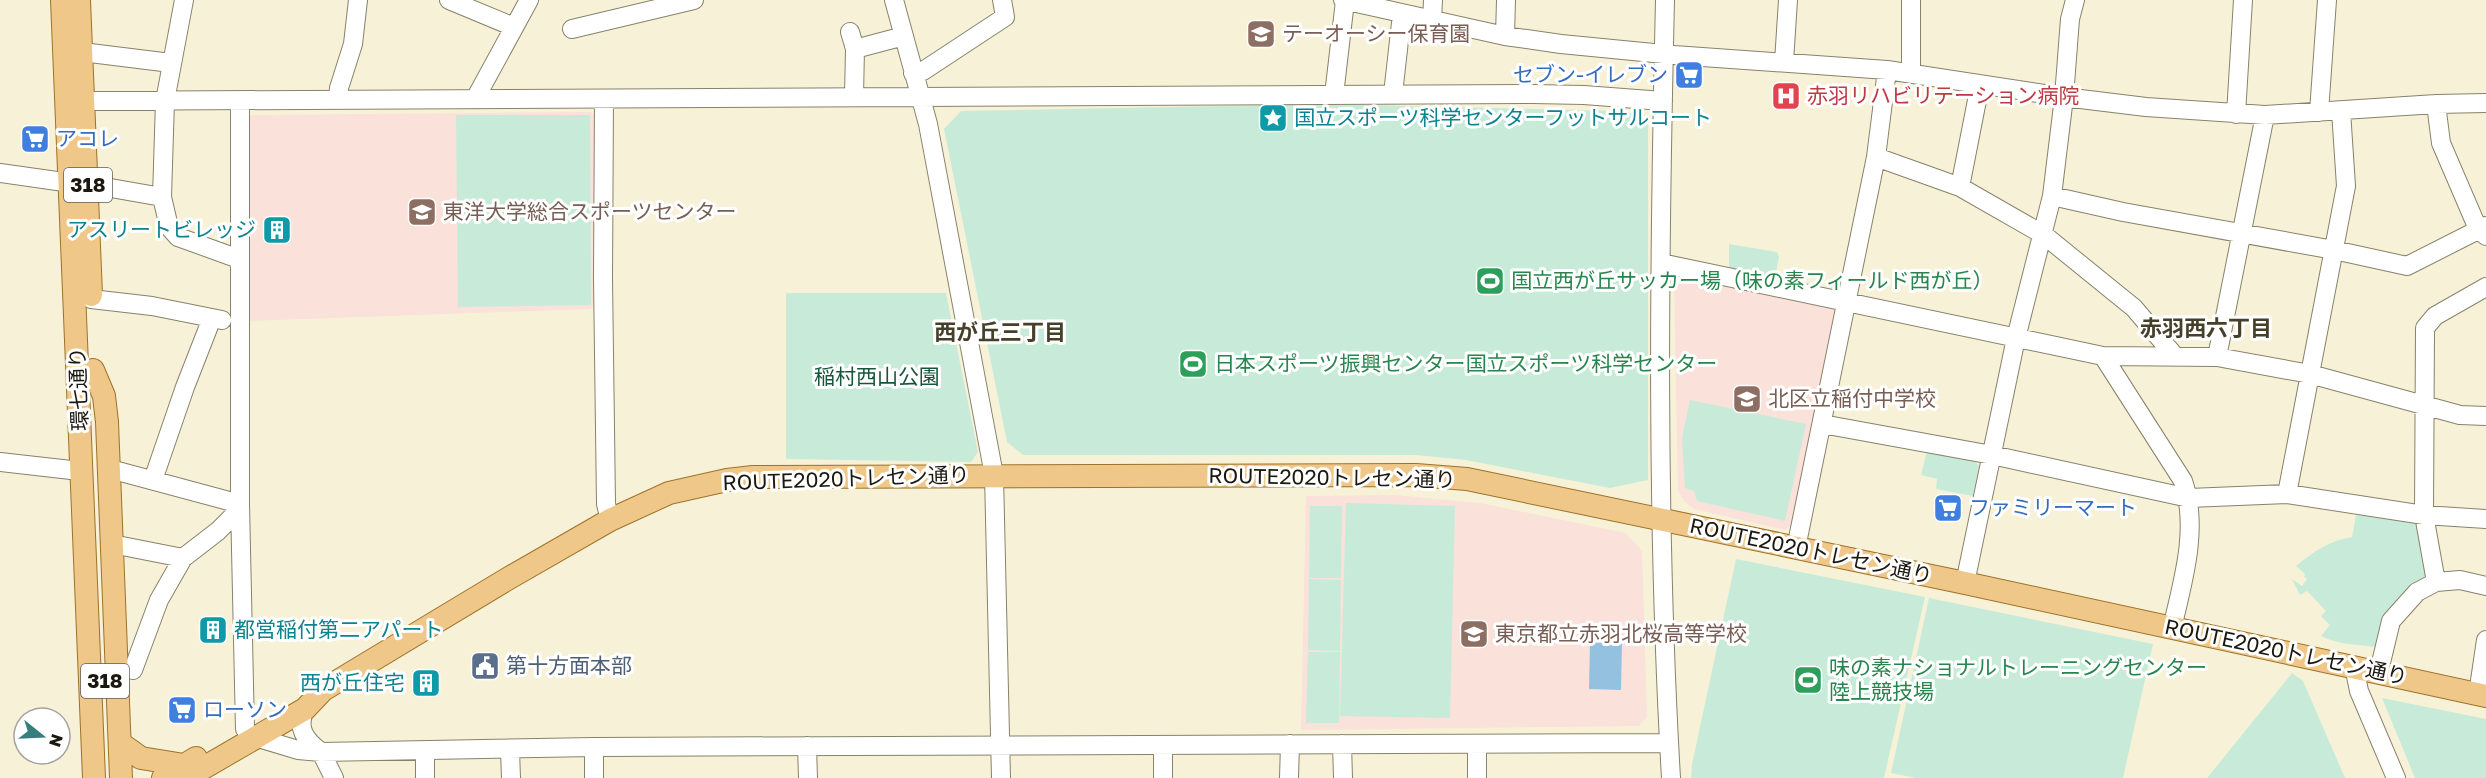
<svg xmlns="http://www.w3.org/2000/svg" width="2486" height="778" font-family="'Golos Text','Noto Sans JP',sans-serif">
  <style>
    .education { fill: #fae1d9 }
    .green { fill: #c8ebd9 }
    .water { fill: #95c1e0 }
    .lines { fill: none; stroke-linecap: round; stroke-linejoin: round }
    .minor-casing { stroke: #87826a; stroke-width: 20 }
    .major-casing { stroke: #9d722a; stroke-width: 24 }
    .minor { stroke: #fff; stroke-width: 18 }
    .major { stroke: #efc788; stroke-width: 22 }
    .labels { text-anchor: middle; stroke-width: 6; stroke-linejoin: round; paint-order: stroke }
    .shield { fill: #fff; stroke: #5f5d57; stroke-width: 1.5 }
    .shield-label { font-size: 20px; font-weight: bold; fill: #1a180f }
    .education-label { font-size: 21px; fill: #785e54; stroke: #fff; text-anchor: start }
    .shop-label { font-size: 21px; fill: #366cbe; stroke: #fff; text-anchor: start }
    .health-label { font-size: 21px; fill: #be3a42; stroke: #fff; text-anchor: start }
    .culture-label { font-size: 21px; fill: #0d838f; stroke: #fff; text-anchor: start }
    .leisure-label { font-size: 21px; fill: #27864d; stroke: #fff; text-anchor: start }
    .park-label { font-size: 21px; fill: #18553d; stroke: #fff }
    .street-label { font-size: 21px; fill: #1a180f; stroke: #fff }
    .service-label { font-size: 21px; fill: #4e5e75; stroke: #fff; text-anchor: start }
    .neighbourhood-label { font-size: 22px; font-weight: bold; fill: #45402a; stroke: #fff }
  </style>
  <rect width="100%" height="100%" fill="#f7f2d7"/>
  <path class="education" d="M591,112l3,4 1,191 -5,2 -340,12 -1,-204 3,-2z
    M1678,274l154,33 5,3 -43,214 -9,6 -91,-21 -10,-8 -6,-10 -4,-213z
    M1394,495l86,8 146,30 16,18 5,166 -8,9 -338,4 5,-234z"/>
  <path class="green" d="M1328,104l291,7 29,4v365l-38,8 -144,-28 -50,-5h-393l-16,-13 -63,-313 17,-18z
    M456,115h134l1,190 -133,2z
    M1729,244l48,8 2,5 -4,20 -46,-8z
    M786,293h160l32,159 -7,10 -185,-3z
    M1690,400l116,24 -21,97 -88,-20 -3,-10 -9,-3 -3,-50z
    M1927,451l48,10 4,6 -6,29 -37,-7 1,-10 -16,-4z
    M1346,503l109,3 -5,212 -110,-2z
    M1310,506h32l-1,72h-32z
    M2357,510l66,13 4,56 -46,69c-21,-4 -40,-2 -60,-12l9,-11 -9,-9 5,-5 -19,-20 -7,4 -8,-16 10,7 5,-7 -3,-2 1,-3 -9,-8c18,-15 33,-25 56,-29z
    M1736,559l189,38 -41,181h-193l1,-14z
    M1309,579l32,1 -1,71 -32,-1z
    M1929,598l224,46 -30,134h-207l-25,-5z
    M1308,652h32l-1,71h-33z
    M2292,673l11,8 42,97h-138z
    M2382,698l104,21v59h-71z"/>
  <path class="water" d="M1590,642l32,1 -1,47 -32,-1z"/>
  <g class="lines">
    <g class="minor-casing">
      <path id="minor" d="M184,0l-19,101 -3,96 7,30 9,10 61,22
        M449,0l65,27
        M894,0l34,124 66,351 7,303
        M1343,0l162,36 56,8 113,11 213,15 177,27 82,10 119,8 171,-11 50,-1
        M1665,0c-6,258 -9,521 6,778
        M1432,21l1,-21
        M572,29l122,-29
        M850,32l5,17 -1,47
        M1505,36l1,-36
        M855,49l49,-13
        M82,52l89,11
        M1784,62l4,-62
        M913,73l10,-2 82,-54 -3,-17
        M1911,74v-74
        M1393,94l9,-80
        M1334,95l11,-94
        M475,99l54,-99
        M604,99l-1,179 3,226 4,16
        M338,100l1,-12 14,-44 5,-44
        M72,101l1461,-7 51,1 79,6
        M240,101v403l5,225
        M2436,104l5,39 37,86 8,7
        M2319,112l8,-112
        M2236,114l7,-114
        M1876,157l84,30 84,48 90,73 40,47
        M0,173l71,10
        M88,184l74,13
        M1960,187l20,-102
        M2052,196l71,16 211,38 73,16 79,-40
        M1661,263l442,93 114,1 93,17 150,41 26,1
        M91,299l61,7 70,14
        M2103,356l80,125c16,47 0,100 -11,147
        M2217,357l48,-242
        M1822,424l170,31 197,43 98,-4 137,21 62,4
        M0,462l71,8
        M110,469l130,35
        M153,480l32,-93 27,-69
        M2287,494l59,-308 -5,-75
        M112,544l71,14
        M1796,548l80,-391 11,-87
        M2436,582l-12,-67 1,-187 10,-12 51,-29
        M1965,583l51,-245 36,-142 12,-99 6,-78 5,-19
        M2354,666l5,25 37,87
        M133,670l26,-70 24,-42 35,-27 22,-22
        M2379,671l12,-50 26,-29 19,-10 24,-2 26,6
        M2478,694l8,-54
        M305,709c-9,19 0,31 16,43l273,-5 1074,-4
        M255,737l43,13 23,2 13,26
        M1342,744l1,34
        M807,746l1,32
        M1163,746v32
        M594,747v31
        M510,750l1,28
        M425,751v27
        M1289,778l1,-34
        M1477,778v-34"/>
    </g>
    <g class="major-casing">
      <path id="major" d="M62,0l32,778
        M79,0l12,295
        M93,370l11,26 3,26 14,356
        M120,743l21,15 43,7
        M163,778l33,-20
        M186,778l119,-69 18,-19 186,-112 101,-58 59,-27 58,-13 26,-3 663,-2 51,4 498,104 521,113"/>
    </g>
    <use href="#minor" class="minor"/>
    <use href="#major" class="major"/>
  </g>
  <defs>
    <g id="school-square" transform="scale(1.5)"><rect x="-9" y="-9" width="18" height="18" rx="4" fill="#8d6e63" stroke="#fff"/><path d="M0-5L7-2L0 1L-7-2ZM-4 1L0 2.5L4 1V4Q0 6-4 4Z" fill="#fff"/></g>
    <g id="supermarket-square" transform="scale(1.5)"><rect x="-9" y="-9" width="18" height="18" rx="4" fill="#3f7fe0" stroke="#fff"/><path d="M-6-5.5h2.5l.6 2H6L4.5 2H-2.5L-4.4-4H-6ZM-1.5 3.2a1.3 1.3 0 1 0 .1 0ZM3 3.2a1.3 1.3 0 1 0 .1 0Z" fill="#fff"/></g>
    <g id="hospital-square" transform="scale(1.5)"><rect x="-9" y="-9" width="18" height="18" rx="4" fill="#e0444e" stroke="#fff"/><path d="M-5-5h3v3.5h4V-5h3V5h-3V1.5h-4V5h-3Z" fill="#fff"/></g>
    <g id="sight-square" transform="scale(1.5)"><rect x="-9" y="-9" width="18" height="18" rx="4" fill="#0f9aa8" stroke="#fff"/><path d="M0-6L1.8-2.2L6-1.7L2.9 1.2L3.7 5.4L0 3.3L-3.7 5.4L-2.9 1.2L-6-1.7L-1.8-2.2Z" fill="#fff"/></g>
    <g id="university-square" transform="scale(1.5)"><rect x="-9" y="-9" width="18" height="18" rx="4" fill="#8d6e63" stroke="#fff"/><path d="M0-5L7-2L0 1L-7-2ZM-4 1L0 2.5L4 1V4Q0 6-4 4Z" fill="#fff"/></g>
    <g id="building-square" transform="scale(1.5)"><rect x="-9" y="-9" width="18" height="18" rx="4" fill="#0f9aa8" stroke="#fff"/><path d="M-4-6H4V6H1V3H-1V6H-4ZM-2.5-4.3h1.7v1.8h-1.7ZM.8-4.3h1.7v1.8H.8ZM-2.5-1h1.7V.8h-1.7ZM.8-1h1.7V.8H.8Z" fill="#fff"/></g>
    <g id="stadium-square" transform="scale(1.5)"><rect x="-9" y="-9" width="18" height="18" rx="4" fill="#2e9e5b" stroke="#fff"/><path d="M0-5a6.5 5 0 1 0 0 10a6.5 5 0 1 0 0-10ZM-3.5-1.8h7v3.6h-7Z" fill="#fff"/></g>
    <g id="civic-square" transform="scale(1.5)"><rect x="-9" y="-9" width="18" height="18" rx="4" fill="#5c6f8a" stroke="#fff"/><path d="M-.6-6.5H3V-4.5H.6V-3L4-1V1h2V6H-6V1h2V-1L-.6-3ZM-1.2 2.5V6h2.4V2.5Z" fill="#fff"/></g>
  </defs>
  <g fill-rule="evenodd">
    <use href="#school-square" x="1261" y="34"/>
    <use href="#supermarket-square" x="1689" y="75"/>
    <use href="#hospital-square" x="1786" y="96"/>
    <use href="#sight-square" x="1273" y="118"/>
    <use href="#supermarket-square" x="35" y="139"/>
    <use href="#university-square" x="422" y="212"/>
    <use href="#building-square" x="277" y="230"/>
    <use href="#stadium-square" x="1490" y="281"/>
    <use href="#stadium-square" x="1193" y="364"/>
    <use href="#school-square" x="1747" y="399"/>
    <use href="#supermarket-square" x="1948" y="508"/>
    <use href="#building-square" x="213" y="630"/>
    <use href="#school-square" x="1474" y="634"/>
    <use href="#civic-square" x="485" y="666"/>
    <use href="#stadium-square" x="1808" y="680"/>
    <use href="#building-square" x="426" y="683"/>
    <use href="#supermarket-square" x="182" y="710"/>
  </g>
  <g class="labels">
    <g class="shield">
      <rect x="64" y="168" width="48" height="34" rx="4.5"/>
      <rect x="81" y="664" width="48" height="34" rx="4.5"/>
    </g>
    <g class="shield-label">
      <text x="88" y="192">318</text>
      <text x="105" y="688">318</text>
    </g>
    <g class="education-label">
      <text x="1282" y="41">テーオーシー保育園</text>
      <text x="443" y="219">東洋大学総合スポーツセンター</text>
      <text x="1768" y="406">北区立稲付中学校</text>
      <text x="1495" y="641">東京都立赤羽北桜高等学校</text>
    </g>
    <g class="shop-label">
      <text x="1668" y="82" text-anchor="end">セブン-イレブン</text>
      <text x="56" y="146">アコレ</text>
      <text x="1969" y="515">ファミリーマート</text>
      <text x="203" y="717">ローソン</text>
    </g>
    <g class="health-label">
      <text x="1807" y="103">赤羽リハビリテーション病院</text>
    </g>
    <g class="culture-label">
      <text x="1294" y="125">国立スポーツ科学センターフットサルコート</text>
      <text x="256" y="237" text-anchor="end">アスリートビレッジ</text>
      <text x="234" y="637">都営稲付第二アパート</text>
      <text x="405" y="690" text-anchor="end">西が丘住宅</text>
    </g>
    <g class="leisure-label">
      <text x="1511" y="288">国立西が丘サッカー場（味の素フィールド西が丘）</text>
      <text x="1214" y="371">日本スポーツ振興センター国立スポーツ科学センター</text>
      <text x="1829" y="675">味の素ナショナルトレーニングセンター<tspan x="1829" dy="24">陸上競技場</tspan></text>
    </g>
    <g class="park-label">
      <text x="877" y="384">稲村西山公園</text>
    </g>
    <g class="street-label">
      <text transform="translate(79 389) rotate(-92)" y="7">環七通り</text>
      <text transform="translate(1332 478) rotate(1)" y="7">ROUTE2020トレセン通り</text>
      <text transform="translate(846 479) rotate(-2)" y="7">ROUTE2020トレセン通り</text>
      <text transform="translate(1811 551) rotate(12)" y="7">ROUTE2020トレセン通り</text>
      <text transform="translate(2286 652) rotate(12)" y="7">ROUTE2020トレセン通り</text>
    </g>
    <g class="service-label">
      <text x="506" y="673">第十方面本部</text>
    </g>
    <g class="neighbourhood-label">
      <text x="2206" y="336">赤羽西六丁目</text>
      <text x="1000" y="340">西が丘三丁目</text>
    </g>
  </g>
  <g transform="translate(42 736) rotate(108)"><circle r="28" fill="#ffffff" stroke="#a3a39f" stroke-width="1.5"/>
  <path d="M0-4.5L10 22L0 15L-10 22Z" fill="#367f7d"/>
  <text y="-9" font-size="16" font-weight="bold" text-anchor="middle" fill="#1a180f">N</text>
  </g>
</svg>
